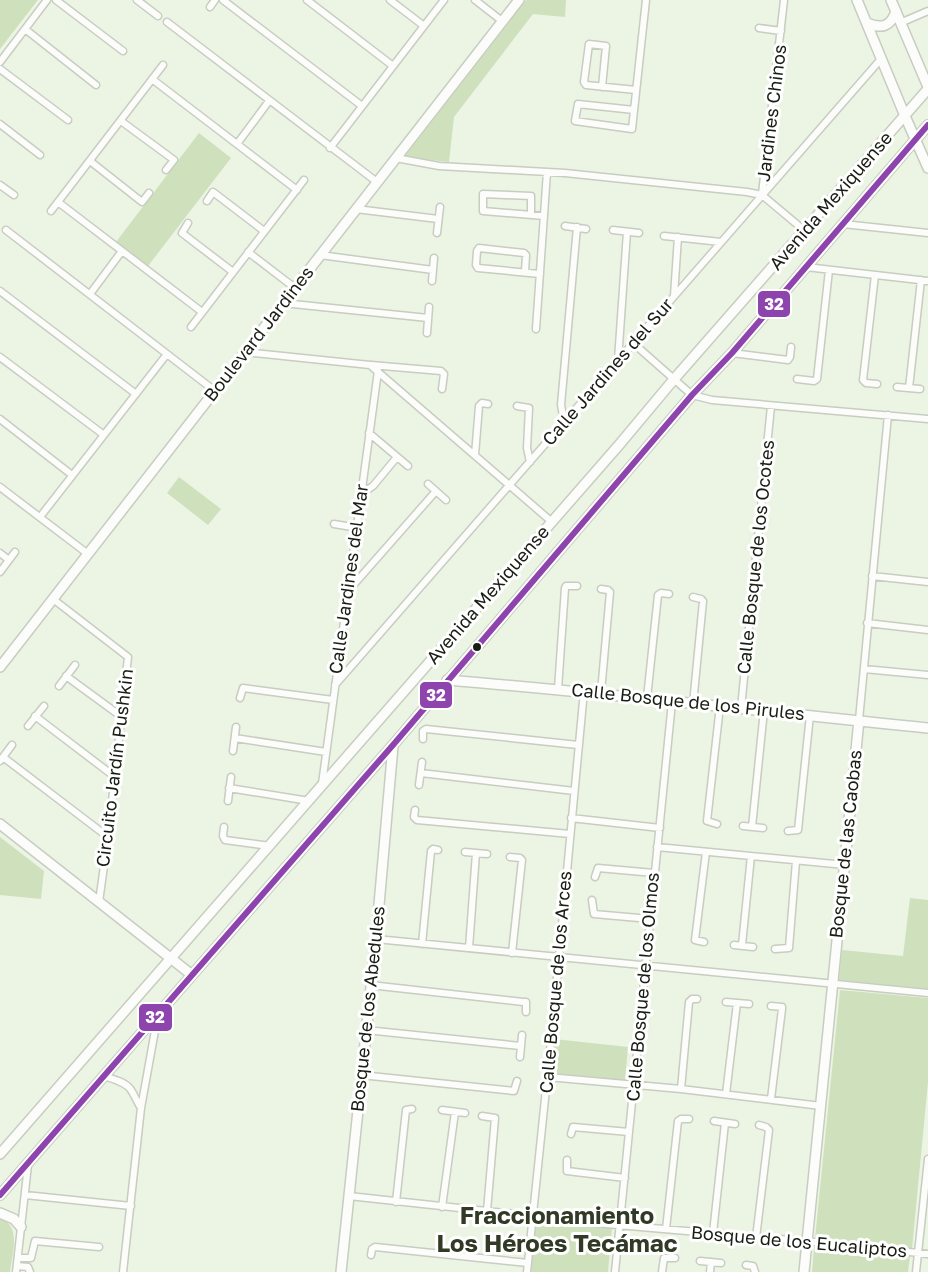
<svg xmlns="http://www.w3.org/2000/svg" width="928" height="1272" font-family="'Golos Text',sans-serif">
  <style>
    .green { fill: #cfe1bc }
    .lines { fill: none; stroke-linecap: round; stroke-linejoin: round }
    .street-casing { stroke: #c7cdc1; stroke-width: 9 }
    .secondary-casing { stroke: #c7cdc1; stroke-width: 12 }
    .street { stroke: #fcfdfb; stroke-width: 6 }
    .secondary { stroke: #fcfdfb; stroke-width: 9 }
    .bus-1-casing { stroke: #fff; stroke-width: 10 }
    .bus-1 { stroke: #8e44ad; stroke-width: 6 }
    .bus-dot { fill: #191e14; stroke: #fff; stroke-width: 2 }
    .labels { text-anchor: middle; stroke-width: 6; stroke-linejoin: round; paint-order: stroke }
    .street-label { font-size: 18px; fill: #191e14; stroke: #fff }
    .district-label { font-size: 24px; font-weight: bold; fill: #303a25; stroke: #fff }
    .line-badge { stroke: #fff; stroke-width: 2 }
    .badge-label { font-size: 16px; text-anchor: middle; font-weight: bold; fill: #fff }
  </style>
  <rect width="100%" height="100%" fill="#ecf4e4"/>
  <path class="green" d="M0,0h38l-38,49z
    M526,0h40l-1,17 -32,-3 -79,103 -5,45 -45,-5z
    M199,133l32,25 -83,108 -32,-24z
    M179,477l42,32 -13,16 -41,-32z
    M0,837l44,34 -3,28 -41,-4z
    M910,898l18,2v89l-89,-9 3,-30 61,6z
    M840,990l88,8v84l-16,167 -97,-11z
    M554,1039l74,8 -3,33 -75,-7z
    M0,1218c22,8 12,36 10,54h-10z
    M536,1221l76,7 -4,44h-77z
    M814,1247l96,9 -2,16h-96z"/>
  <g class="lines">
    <g class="street-casing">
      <path id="street" d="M56,0l67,51
        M137,0l21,16
        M223,0l139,106
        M307,0l86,66
        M390,0l34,26
        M475,0l27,21
        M210,7l5,-7
        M167,22l210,160
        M900,23l28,-12
        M759,28l22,3
        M25,29l71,56
        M0,62l47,-62
        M0,69l68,51
        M152,79l145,111
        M602,87l4,-41 -17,-2 -5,38 2,3 50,5
        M634,110l-56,-6 -3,17 57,8 14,-129
        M121,121l53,39 -8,10
        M0,124l40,31
        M237,144l32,-43
        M330,148l114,-148
        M396,158l43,8 126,7 182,19 15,3 43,36
        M90,161l52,41 7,-9
        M0,185l14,10
        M762,194l22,-194
        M207,201l6,-9 51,39
        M58,202l144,110
        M356,209l82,10
        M51,211l112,-146
        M531,215v-19l-48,-2v17l61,5
        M188,223l-6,10 51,39
        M843,224l85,9
        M565,226l21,3
        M6,230l209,161
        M613,230l26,3
        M437,233l3,-26
        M664,236l57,6
        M248,252l47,36
        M320,255l113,15
        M806,267l122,14
        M525,272l1,-17 -2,-2 -45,-5 -2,3 -1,14 2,3 62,6
        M875,275l-12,105 3,3 11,1
        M432,281l2,-23
        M0,291l136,103
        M90,294l32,-43
        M674,296l4,-59
        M283,303l145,15
        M191,327l113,-147
        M536,329l11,-157
        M427,333l2,-26
        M633,343l59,52 20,5 216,19
        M245,352l125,13 182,157
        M732,353l56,7 2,-3 1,-10
        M0,357l104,78
        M618,360l9,-128
        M371,365l70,6 3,3 -2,15
        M797,379l17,2 3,-2 12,-109
        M897,387l23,2
        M909,388l12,-108
        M517,406l12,2 -2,40 3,14
        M0,419l72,56
        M564,421l-3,-16 16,-178
        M369,433l39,33
        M475,455l4,-49 3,-3 6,1
        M428,484l18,16
        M0,487l88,67
        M361,494l12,-8 24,-29
        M40,517l127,-163
        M334,524l24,4
        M0,553l9,7
        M0,572l15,-20
        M872,576l56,6
        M349,590l87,-99
        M53,599l75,58 -20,180 -9,65
        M867,623l61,7
        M864,669l64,6
        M66,676l56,41
        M335,685l546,-626
        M59,686l16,-21
        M558,689l7,-101 1,-2h11
        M601,692l9,-100 -2,-2 -7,-1
        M240,698l3,-10 90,12
        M647,698l11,-103 3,-2 8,1
        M693,704l10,-103 -2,-2 -8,-2
        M741,708l30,-302
        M35,716l80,61
        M859,720l29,-305
        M28,726l16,-20
        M235,738l91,14
        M423,739v-8l3,-2 152,16
        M233,751l3,-24
        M3,757l105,80
        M0,761l12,-16
        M421,773l153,18
        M322,784l56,-413
        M419,785l3,-23
        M229,788l80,13
        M228,801l3,-24
        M415,810l-1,7 3,3 153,14
        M571,818l89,10
        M717,824l-10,-3 13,-115
        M743,826l20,2
        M224,827l-1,9 2,4 45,6
        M752,827l12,-117
        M788,831l10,-1 12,-115
        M657,847l188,18
        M465,852l22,2
        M510,857l10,1 2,2 -10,93
        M595,877l3,-9 56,5
        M592,900l2,14 56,5
        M376,939l552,54
        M704,942l-9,-2 11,-88
        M422,944l9,-93 2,-2 5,1
        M734,945l19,2
        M742,945l9,-89
        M469,948l7,-95
        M775,949l14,-1 7,-87
        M370,985l153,17h3v10
        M726,1002l23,2
        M366,1030l155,16
        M520,1057l2,-22
        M361,1075l153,16 3,-10
        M104,1076c9,3 22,6 27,14 4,6 6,12 10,18
        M548,1077l133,12 140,17
        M681,1089l8,-87 3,-3h5
        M726,1094l11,-91
        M771,1099l11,-90v-2l-11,-1
        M442,1110l23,3
        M482,1116l13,2 -8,93
        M714,1121l21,3
        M571,1134l2,-7 56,5
        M567,1160v11l58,7
        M25,1195l106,11
        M349,1196l257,28 220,19 102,11
        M396,1202l10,-92 6,-1
        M442,1207l13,-95
        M666,1229l12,-108 3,-2h8
        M713,1233l12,-110
        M756,1238l13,-108 -3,-3 -7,-2
        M371,1255l1,-6 3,-2 153,16
        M18,1258h13l4,-17 64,6
        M700,1261l21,2
        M746,1265l7,1 2,6
        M17,1266l11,1 2,5
        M16,1272l12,-107
        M123,1272l18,-164 17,-94
        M527,1272l24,-231 33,-350
        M615,1272l57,-570
        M662,1272l2,-14h11
        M710,1272l1,-10
        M916,1272l12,-113"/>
    </g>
    <g class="secondary-casing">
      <path id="secondary" d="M857,0l48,116 23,52
        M891,0l37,87
        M867,23c14,6 24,4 29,-12
        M0,667l519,-667
        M447,680c161,13 321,32 481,48
        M0,824l192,151
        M0,1154l619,-709 56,-67 253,-289
        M0,1195l393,-450 299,-350 40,-42 196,-228
        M0,1213l14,6 7,8
        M341,1272l35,-333 17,-193
        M804,1272l55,-552"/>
    </g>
    <use href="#street" class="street"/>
    <use href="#secondary" class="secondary"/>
    <g class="bus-1-casing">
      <path id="bus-1" d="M0,1195l393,-450 299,-350 40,-42 196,-228"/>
    </g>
    <use href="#bus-1" class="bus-1"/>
  </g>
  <circle class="bus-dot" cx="477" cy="647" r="5"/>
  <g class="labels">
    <g class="street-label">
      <text transform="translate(772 113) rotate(-83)" y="6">Jardines Chinos</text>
      <text transform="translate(831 201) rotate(-49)" y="6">Avenida Mexiquense</text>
      <text transform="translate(259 334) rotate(-52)" y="6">Boulevard Jardines</text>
      <text transform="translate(608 372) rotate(-49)" y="6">Calle Jardines del Sur</text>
      <text transform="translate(756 557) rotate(-84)" y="6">Calle Bosque de los Ocotes</text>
      <text transform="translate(349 579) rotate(-82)" y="6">Calle Jardines del Mar</text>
      <text transform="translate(488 595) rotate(-49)" y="6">Avenida Mexiquense</text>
      <text transform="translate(688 702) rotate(6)" y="6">Calle Bosque de los Pirules</text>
      <text transform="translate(115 768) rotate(-83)" y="6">Circuito Jardín Pushkin</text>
      <text transform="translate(846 844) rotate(-84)" y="6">Bosque de las Caobas</text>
      <text transform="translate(556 982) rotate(-85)" y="6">Calle Bosque de los Arces</text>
      <text transform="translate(643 987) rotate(-85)" y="6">Calle Bosque de los Olmos</text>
      <text transform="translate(368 1009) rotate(-84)" y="6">Bosque de los Abedules</text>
      <text transform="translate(799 1242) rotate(5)" y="6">Bosque de los Eucaliptos</text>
    </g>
    <g class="district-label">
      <text x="557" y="1224">Fraccionamiento<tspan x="557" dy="28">Los Héroes Tecámac</tspan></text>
    </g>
  </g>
  <g class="line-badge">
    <rect x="757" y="290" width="34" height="28" rx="6" fill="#8e44ad"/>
    <rect x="419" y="681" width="34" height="28" rx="6" fill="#8e44ad"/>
    <rect x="138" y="1003" width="35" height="29" rx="6" fill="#8e44ad"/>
  </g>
  <g class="badge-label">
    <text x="774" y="310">32</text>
    <text x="436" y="701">32</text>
    <text x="155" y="1023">32</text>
  </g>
</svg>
